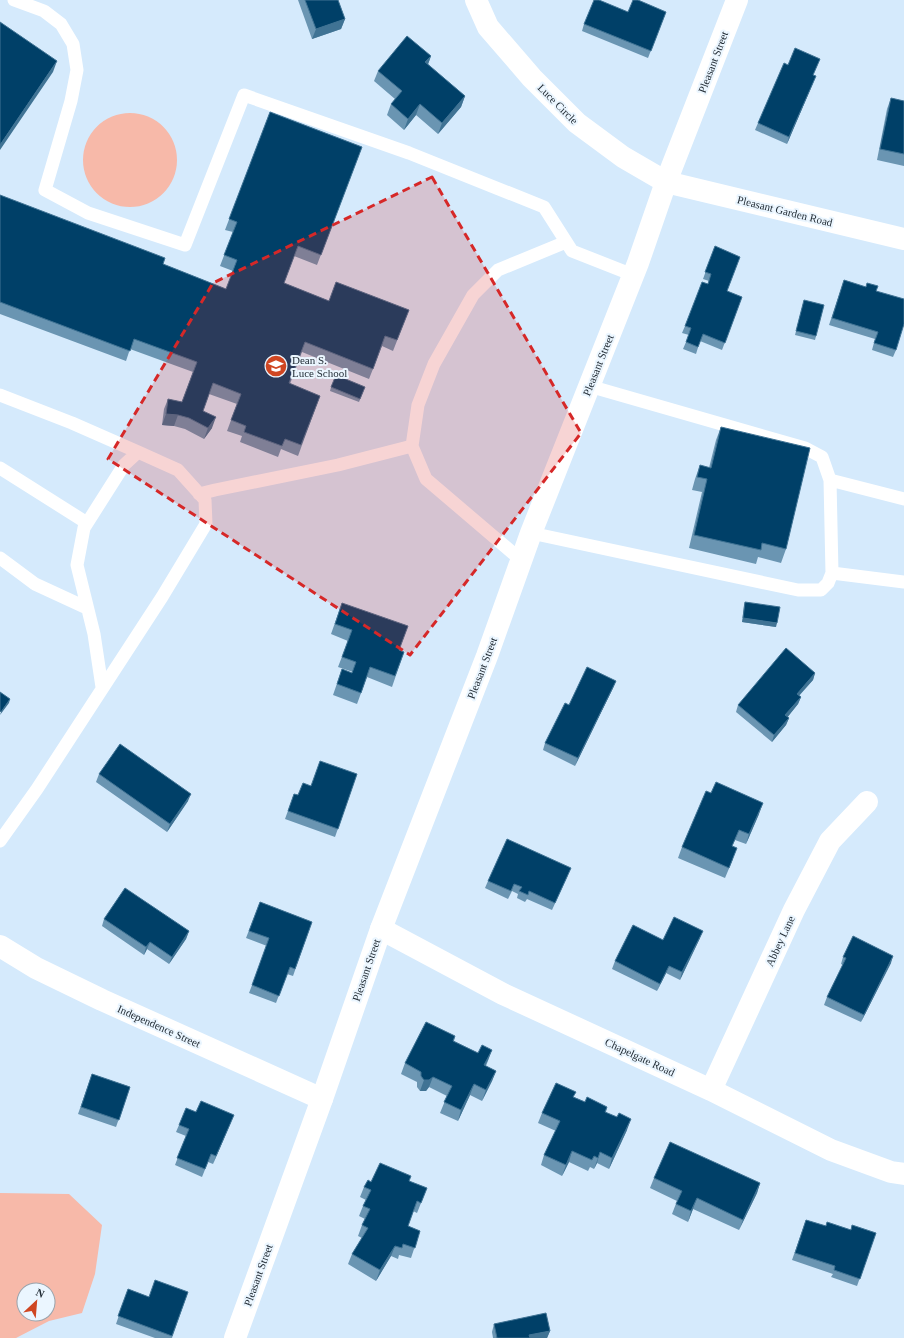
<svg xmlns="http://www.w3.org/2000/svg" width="904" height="1338" font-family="Georgia,serif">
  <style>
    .green { fill: #f7b9a9; fill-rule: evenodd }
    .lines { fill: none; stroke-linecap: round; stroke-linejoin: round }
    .service { stroke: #fff; stroke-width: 13 }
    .minor { stroke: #fff; stroke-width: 22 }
    .secondary { stroke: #fff; stroke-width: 22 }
    .wall { fill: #6a95b2 }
    .shaded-wall { fill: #407394 }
    .building { fill: #004068; stroke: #407394 }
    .marked { fill: #d62828; fill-opacity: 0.2; stroke: #d62828; stroke-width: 3; stroke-dasharray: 8 5; stroke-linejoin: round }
    .labels { text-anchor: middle; stroke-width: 4; stroke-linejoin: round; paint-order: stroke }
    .street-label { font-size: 11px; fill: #1e2831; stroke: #ebf6ff }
    .poi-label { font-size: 11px; fill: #1e2831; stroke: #ebf6ff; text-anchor: start }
  </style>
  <rect width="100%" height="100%" fill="#d5eafc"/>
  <path class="green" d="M83 160a47 47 0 1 1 94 0a47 47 0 1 1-94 0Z
    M0,1193l69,1 33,31 -7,49 -13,39 -33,8 -33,17h-16zM24,1290h24v24h-24z"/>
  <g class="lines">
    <path class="service" d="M14,0l30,11 17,13 12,20 4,26 -6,31 -26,89 43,23 97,32 59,-150 165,58 135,54 28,44 61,24
      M0,395l72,28 66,29
      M0,468l87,55
      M830,480l74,19
      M199,494l16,-4 123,-25 74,-19
      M531,533l267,57h23l7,-7 4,-10 -2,-93 -8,-23 -17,-9 -216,-62
      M0,558l35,26 52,24
      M521,560l-95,-81 -14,-33 6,-41 16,-41 39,-69 25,-25 68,-28
      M832,573l72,9
      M0,841l37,-52 125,-192 44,-73 -1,-24 -27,-30 -40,-18 -14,13 -40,63 -7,37 17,69 8,53"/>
    <path class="minor" d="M476,0l12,27 44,51 45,45 46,34 43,25 238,57
      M381,929l122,65 208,96 120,60 60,22 13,2
      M0,946l36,22 66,32 220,99
      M711,1090l83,-180 36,-69 37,-39"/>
    <path class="secondary" d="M235,1338l87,-239 59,-170 106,-273 44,-123 107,-270 28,-81 71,-182"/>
  </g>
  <path class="wall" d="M298,0h40l7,19 -4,10 -29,10z
    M628,12h38l-18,46 -66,-27 2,-7z
    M431,56l-3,8 37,32 -4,11 -23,27 -22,-19 -12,15 -17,-15 4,-11 4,-5 -21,-18 4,-10z
    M820,59l-7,16v8l-26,61 -32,-14 3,-7 30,-58z
    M891,98l13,3v65l-27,-6 10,-51z
    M270,112l92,35 -45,118 -23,-9 -10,27 45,18 80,9 -16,41 -11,-5 -13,33 -67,-27 -12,32 30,12 -22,60 -17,-7 -3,8 -38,-15 2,-6 -15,-5 10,-27 -28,-10 -6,17 9,17 -8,11 -19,-10 -11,-3 -12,-1 2,-16 4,-10 14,3 11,-30 -63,-23 -4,12 -126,-47v-119l163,69 63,25 7,-18 -13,-5 13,-34 -8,-2z
    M715,246l12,45 15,6 -20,53 -22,-9 -4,13 -13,-5 6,-14 -7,-2 3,-7 23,-42 1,-3 -6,-2z
    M844,280l32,11 20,59 -3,7 -21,-7 3,-11 -46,-14z
    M804,300l12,36 -1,4 -20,-5z
    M331,387h34l-6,15 -29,-11z
    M721,427l65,122 -5,14 -23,-6 -2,7 -67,-16 13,-56 -10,-2 3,-11 5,-14 9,3 7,-28z
    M745,602l31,25 -34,-5 2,-17z
    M342,603l57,47 5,2 -12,35 -25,-10 -10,27 -24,-9 9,-26 10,4 1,-1 -15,-5 10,-26 -17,-7z
    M815,673l-2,7 -14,16 2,1 -3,7 -11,13 2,1 -3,7 -14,17 -36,-30 2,-7z
    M616,681l-3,7 -38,78 -32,-16 2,-7 24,-38z
    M99,774l89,27 -21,31 -71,-50z
    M357,774l-22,63 -50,-18 9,-25 4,1 13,-9z
    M759,814l-13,30 -11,-4 -3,6 1,13 -8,19 -47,-20 4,-11z
    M568,875l-16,35 -25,-11 -2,3 -8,-4 1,-4 -6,-3 -4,8 -23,-11 3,-7z
    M260,902l52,20 -19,54 -6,-2 -11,29 -27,-10 18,-47 -21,-8z
    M104,919l85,12 -3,8 -17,25 -22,-15 -3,6 -42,-29z
    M700,938l-20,42 -14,-7 -9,18 -45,-22 3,-8 48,-21z
    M843,957l48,6 -30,59 -37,-17 3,-8 16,-32 -2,-1z
    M455,1036l-1,5 24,12 14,-3 -6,16 10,5 -4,10 -10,20 -12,-6 -12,26 -18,-8 7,-17 -18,-9 -3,4h-6l-3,-4v-5l-16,-8 4,-11z
    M92,1074l38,13 -14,40 -38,-13z
    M574,1097l11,5 22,5 -1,5 21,18 -18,39 -12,-6 -3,6 -4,-2 -2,4 -19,-9 -7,14 -21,-11 3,-10 12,-24 -18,-8 4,-10z
    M196,1112l35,10 -18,42 -5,-2 -6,15 -27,-12 11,-29 -10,-4 3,-7z
    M654,1178l106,5 -3,10 -18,37 -46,-21 -5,13 -16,-8 5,-13 -27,-13z
    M409,1181l18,7 -10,25 -4,-2 -5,15 12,5 -9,27 -12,-3 -1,4 -7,-3 -15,25 -28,-17 4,-10 10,-16 -4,-2 4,-11 3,-6 -6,-3 4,-10 3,-6 -6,-3 4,-10 7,-5z
    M806,1220l20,6 50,7 -19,53 -26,-9 2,-3 -41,-14z
    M128,1289l21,8 39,-5 -16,46h-17l-39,-14z
    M494,1324l56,7 -3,7h-54l-1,-6z"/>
  <path class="shaded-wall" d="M345,19l-4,10 -29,10 4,-10z
    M431,56l-4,11 -2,-5z
    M57,61l-4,11 -53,78v-5z
    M816,76l-3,7 -26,61 2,-7z
    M465,96l-4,11 -23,27 4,-11z
    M420,104l-4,11 -12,15 4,-11z
    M166,414l12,1 -4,11 -12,-1z
    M216,417l-4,11 -8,11 4,-11z
    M743,618l34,5 -1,4 -34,-5z
    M815,673l-2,7 -19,21 3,-7z
    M616,681l-3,7 -38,78 3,-8z
    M801,697l-3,7 -15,19 2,-8z
    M10,699l-1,4 -9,12 1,-3z
    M789,718l-3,7 -14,17 2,-7z
    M191,794l-3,7 -21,31 3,-8z
    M763,803l-4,11 -13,30 3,-10z
    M189,931l-3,8 -17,25 3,-7z
    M703,931l-3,7 -20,42 2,-8z
    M150,942l-3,7 -3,6 2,-8z
    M893,956l-2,7 -30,59 3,-7z
    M669,966l-3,7 -9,18 3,-7z
    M492,1050l-4,10 -8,16 4,-11z
    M496,1071l-4,10 -10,20 4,-11z
    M433,1077l-4,10 -3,4h-6l4,-11z
    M474,1084l-4,11 -12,26 3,-11z
    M234,1115l-21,49 3,-8z
    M631,1119l-4,11 -18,39 3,-11z
    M572,1151l-3,11 -7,14 4,-11z
    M600,1152l-3,11 -3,6 4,-11z
    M760,1183l-3,10 -18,37 4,-10z
    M697,1198l-4,11 -5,13 3,-11z
    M395,1246l-4,10 -15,25 4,-11z
    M550,1331l-3,7h-18v-3z"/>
  <path class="building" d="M305,0h33l7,19 -29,10z
    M594,0h5l29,12 5,-12h5l28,12 -15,39 -67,-27z
    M0,22l57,39 -57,84z
    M407,36l24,20 -6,6 40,34 -23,27 -22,-19 -12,15 -17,-15 11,-13 -24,-20z
    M795,48l25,11 -7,16 3,1 -27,61 -31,-14 26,-60 4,2z
    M891,98l13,3v53l-24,-5z
    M270,112l92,35 -41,108 -23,-9 -14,37 45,18 7,-19 73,28 -12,30 -12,-4 -12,33 -68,-27 -16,41 31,13 -19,49 -16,-6 -3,7 -38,-14 2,-6 -15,-6 10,-26 -28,-11 -10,28 13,6 -8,11 -19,-10 -11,-3 -12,-1 2,-15 14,3 15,-40 -63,-23 -4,12 -130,-49v-107l165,63 -2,6 63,25 11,-29 -13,-5 13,-33 -8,-3z
    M715,246l25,11 -13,34 15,6 -17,46 -22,-9 -5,13 -12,-5 5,-14 -6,-2 17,-44 6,2 3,-10 -6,-2z
    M844,280l22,7 1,-4 11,3 -2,5 28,8v25l-8,26 -22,-7 4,-11 -46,-14z
    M804,300l20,5 -8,31 -20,-5z
    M336,375l29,12 -5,12 -29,-12z
    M721,427l89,21 -24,101 -24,-6 -1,7 -67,-15 13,-56 -10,-2 3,-12 11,3z
    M745,602l35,5 -3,16 -34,-5z
    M342,603l66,23 -9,24 5,2 -9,24 -25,-9 -9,26 -24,-9 5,-15 10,4 4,-11 -14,-5 10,-27 -17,-6z
    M786,648l29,25 -18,21 4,3 -16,18 4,3 -15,17 -36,-30z
    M587,667l29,14 -38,77 -33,-15 20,-40 4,2z
    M0,692l10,7 -9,13 -1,-1z
    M120,744l71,50 -21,30 -71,-50z
    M320,761l37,13 -19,55 -50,-18 6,-17 4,1 5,-12 8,3z
    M716,782l47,21 -14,31 -10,-4 -7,16 5,2 -8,20 -47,-21 24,-56 5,2z
    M507,839l64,29 -16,35 -26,-12 -1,4 -9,-4 3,-4 -8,-3 -3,7 -23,-10z
    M125,888l64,43 -17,26 -22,-15 -4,5 -42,-28z
    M260,902l52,20 -17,47 -5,-2 -11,29 -27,-11 17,-47 -20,-7z
    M674,917l29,14 -21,41 -13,-6 -9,18 -45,-23 18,-36 30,15z
    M853,936l40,20 -29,59 -37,-18 19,-39 -3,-1z
    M426,1022l29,14 -2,5 25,12 4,-8 10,5 -8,15 12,6 -10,19 -12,-6 -13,26 -17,-8 8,-16 -19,-9 -4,3h-5l-3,-4v-4l-16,-9z
    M92,1074l38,13 -11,33 -38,-13z
    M556,1083l20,9 -3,5 12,5 2,-5 20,10 -2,5 12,5 2,-4 12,6 -19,39 -12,-6 -2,6 -4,-2 -2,4 -20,-9 -6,14 -22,-10 16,-34 -18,-8z
    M201,1101l33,14 -18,41 -5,-2 -6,15 -28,-11 12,-29 -10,-4 7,-17 10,4z
    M670,1142l90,41 -17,37 -46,-22 -6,13 -15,-7 6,-13 -28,-13z
    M380,1163l31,13 -2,5 18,7 -6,15 -4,-2 -9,25 12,5 -5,17 -12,-4 -1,4 -7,-2 -15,24 -28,-16 16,-26 -6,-3 8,-16 -7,-3 8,-16 -7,-3 4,-7 3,2z
    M806,1220l20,6 1,-4 24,8 1,-5 24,8 -16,46 -26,-9 1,-4 -40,-13z
    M155,1280l33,12 -16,44 -54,-20 10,-27 21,8z
    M546,1313l4,18 -21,4 1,3h-33l-3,-14z"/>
  <path class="marked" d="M432,177l149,256 -171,222 -302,-196 105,-176z"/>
  <defs>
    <g id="school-disc" transform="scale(1.15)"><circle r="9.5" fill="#cf4622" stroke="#ebf6ff"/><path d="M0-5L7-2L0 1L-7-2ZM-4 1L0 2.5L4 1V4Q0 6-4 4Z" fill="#fff"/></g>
  </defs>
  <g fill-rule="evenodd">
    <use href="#school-disc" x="276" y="366"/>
  </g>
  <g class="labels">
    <g class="street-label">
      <text transform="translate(713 62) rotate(-69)" y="4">Pleasant Street</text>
      <text transform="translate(558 104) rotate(45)" y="4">Luce Circle</text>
      <text transform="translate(785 211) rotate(14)" y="4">Pleasant Garden Road</text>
      <text transform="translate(598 365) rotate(-68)" y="4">Pleasant Street</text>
      <text transform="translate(482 668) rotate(-69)" y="4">Pleasant Street</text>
      <text transform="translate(780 941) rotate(-65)" y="4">Abbey Lane</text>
      <text transform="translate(366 970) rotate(-71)" y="4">Pleasant Street</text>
      <text transform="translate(159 1026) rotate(24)" y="4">Independence Street</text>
      <text transform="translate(640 1057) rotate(25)" y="4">Chapelgate Road</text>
      <text transform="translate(258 1275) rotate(-70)" y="4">Pleasant Street</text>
    </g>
    <g class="poi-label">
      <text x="292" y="364">Dean S.<tspan x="292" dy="13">Luce School</tspan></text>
    </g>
  </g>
  <g transform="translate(36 1302) rotate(26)"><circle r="19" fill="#ebf6ff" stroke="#99a4ad"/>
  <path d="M0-3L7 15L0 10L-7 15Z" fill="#cf4622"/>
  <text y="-6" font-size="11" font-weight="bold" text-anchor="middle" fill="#1e2831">N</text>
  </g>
</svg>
